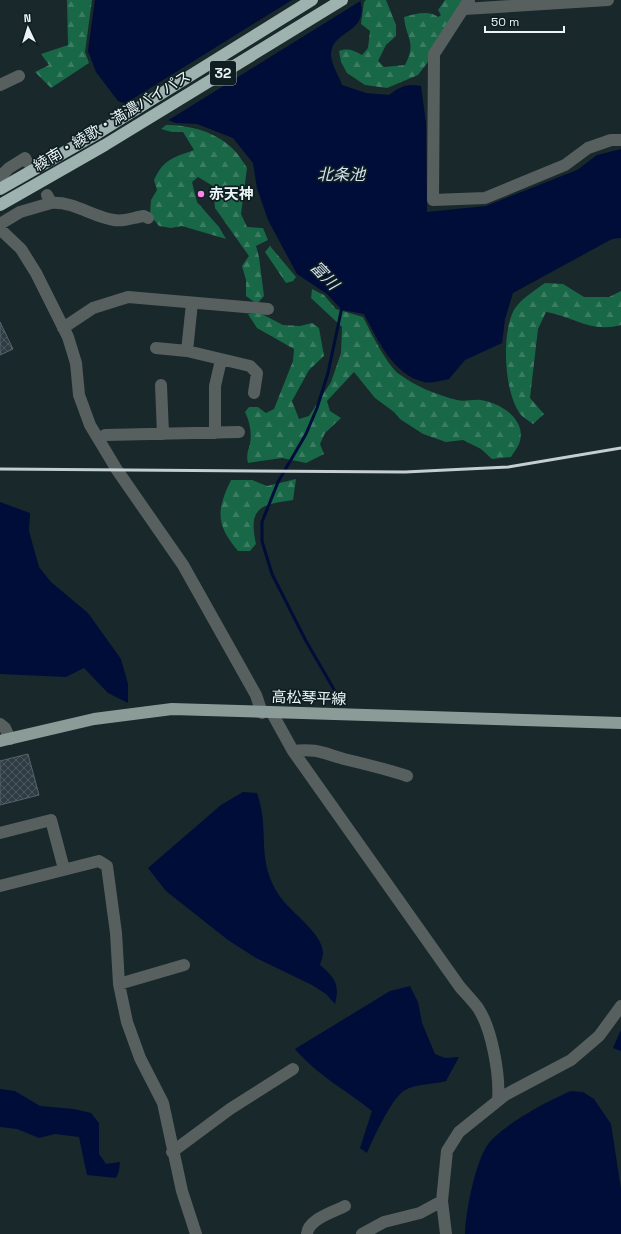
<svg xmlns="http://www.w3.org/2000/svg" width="621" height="1234" font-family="'Space Grotesk','Noto Sans JP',sans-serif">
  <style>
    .forest { fill: url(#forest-firs) }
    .water { fill: #000d39 }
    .pier { fill: #18282b }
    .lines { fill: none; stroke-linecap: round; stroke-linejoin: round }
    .stream { stroke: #000d39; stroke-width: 3 }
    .building { fill: url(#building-cross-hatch); stroke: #56646c }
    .minor { stroke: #58605f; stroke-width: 12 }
    .major { stroke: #8a9b98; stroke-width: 12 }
    .highway { stroke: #9eb2af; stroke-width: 12 }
    .rail { stroke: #c4cfd2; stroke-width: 3 }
    .poi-dot { fill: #f987e9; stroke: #0e1e21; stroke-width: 1.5 }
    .labels { text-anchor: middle; stroke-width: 3.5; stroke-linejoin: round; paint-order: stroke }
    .shield { fill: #0e1e21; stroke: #a9b4b7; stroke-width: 1 }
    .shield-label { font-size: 14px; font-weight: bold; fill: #ebf5f7 }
    .street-label { font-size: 15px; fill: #ebf5f7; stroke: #0e1e21 }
    .poi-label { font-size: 15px; font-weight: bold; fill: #ebf5f7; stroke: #0e1e21; text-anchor: start }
    .water-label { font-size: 16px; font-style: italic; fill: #d6e2f4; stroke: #0e1e21 }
  </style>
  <defs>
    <pattern id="forest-firs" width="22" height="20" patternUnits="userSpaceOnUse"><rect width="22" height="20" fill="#186747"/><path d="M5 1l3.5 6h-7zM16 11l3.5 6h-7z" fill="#3a7d62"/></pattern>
    <pattern id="building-cross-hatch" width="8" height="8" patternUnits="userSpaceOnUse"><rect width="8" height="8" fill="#2f3c44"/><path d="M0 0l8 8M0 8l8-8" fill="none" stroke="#4d5960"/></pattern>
  </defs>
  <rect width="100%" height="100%" fill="#18282b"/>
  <path class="forest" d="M67,0h25l-7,52 4,11 -38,25 -16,-16 14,-7 -8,-11 27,-9z
    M366,0h20l10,25v11l-10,9 -8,16 6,6 21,-2c12,-23 1,-26 -1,-48 12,-3 24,-7 34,0l3,-2 -3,-5 7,-10h20l-37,62 -10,13 -31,13 -22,-3 -18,-12 -6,-11 -2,-11c9,-3 14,-1 23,4l6,-7 2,-17 -9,-7 3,-22z
    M166,125c24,0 51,7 68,25 5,5 9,12 13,18l-6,46 6,13 16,1 5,12 -12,6 3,11 5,39 -7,8 -11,-8v-16l-4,-14 7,-10 -34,-48 -2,-22 -15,-9 -6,5 5,20 22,25 7,12 -44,-13 -11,2 -12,-2 -9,-11 1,-15 6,-10 -3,-10c10,-21 18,-22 40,-30l-11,-18h-11l-11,-3z
    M270,246l26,31 -3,4 -7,2 -21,-31z
    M545,283l18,1 21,13h25l12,-6v34c-30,8 -47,-8 -75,-13l-8,17 -8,69 14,16 -11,10c-4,-3 -9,-6 -12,-9 -17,-21 -19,-77 -9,-101 5,-13 22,-23 33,-31z
    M312,289l12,6 12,14 27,8c8,15 23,47 36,57 16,12 38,21 58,26 7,2 16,-1 24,0 20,3 47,20 38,44 -2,5 -6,9 -8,13l-19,2 -11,-10 -18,-9 -17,2 -23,-8 -23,-15 -6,-7 -19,-14 -21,-26 -27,29 3,10 11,7 -16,15 -5,11 4,10 -18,9 -24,-5 -34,5c-2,-8 0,-12 2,-19 2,-11 0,-22 -5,-32l4,-5h9l8,6 8,-4 19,-48 1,-12 -37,-21 -9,-14h14l21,11 17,1 12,-3 7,5 5,28 -15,14 -17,31 7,18 10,-3 22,-34 10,-29 1,-26 -31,-29z
    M296,479l-3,21c-33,5 -45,7 -37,44l-6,7h-12c-22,-26 -22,-40 -7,-71h21l15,6z"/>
  <path class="water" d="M95,0h265c10,35 -30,29 -29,56 1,10 8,20 11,29l24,8 23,2c11,-8 18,-12 32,-9l5,37 1,89 59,-6 91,-36 20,-15 24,-6v89l-9,1 -99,54 -8,26 -3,24 -37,17 -16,19c-7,1 -18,5 -25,3 -31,-7 -46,-42 -60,-68l-22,-4 -15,-16 -30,-20 -29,-54 -11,-32 -4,-25 -20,-25 -36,-14 -21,-1 -58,-22 -22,-29 -8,-21z
    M0,502l30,11 -1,18 10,36 12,15 37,31 33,46 7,25v19l-20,-10 -24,-25 -18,9 -66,-3z
    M243,792l14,1c14,39 -3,67 24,105 10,14 42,36 42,55 0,4 -2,8 -3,12 15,13 20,19 15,39l-9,-10 -14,-9 -56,-27 -28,-18 -62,-49 -18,-23 73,-63z
    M410,986l8,16 4,21 13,31 10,4 14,-1 -13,24c-14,4 -28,2 -41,9 -13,7 -32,49 -38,63l-7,-5 12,-37c-26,-21 -55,-36 -77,-62l95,-58z
    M621,1030v21l-8,-3z
    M0,1089l15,2 25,15 34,3 17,4 8,10v31l7,10 14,-2 -1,9 -3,7 -29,-3 -8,-38 -24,-3 -16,4 -22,-9 -17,-2z
    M571,1091l12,1 11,7 17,25 10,65v45h-156c0,-20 11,-76 24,-91 14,-18 60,-43 82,-52z"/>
  <path class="pier" d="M292,0h70l-195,121 -44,-16z"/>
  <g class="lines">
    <path class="stream" d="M339,698l-33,-57 -34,-67 -10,-33v-19l16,-40 28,-48 11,-26 11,-35 14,-66"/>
  </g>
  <path class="building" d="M0,322l13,27 -13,6z
    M28,754l11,41 -39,10v-44z"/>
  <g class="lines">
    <path class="minor" d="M469,0l-35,54 -1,146 52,-2 80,-33 23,-17 23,-8h10
      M464,9l144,-9
      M0,85l19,-9
      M0,177l9,-9 16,-10 2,4
      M51,203c22,-2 42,14 63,17 10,2 21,-3 30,-4l4,2
      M0,224l20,-12 31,-9 -4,-8
      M0,229l21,20 15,24 32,64 8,26 3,32 11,30 27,45 66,95 73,130 6,18
      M192,303l-5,48 63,15 7,7 -3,20
      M63,328l30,-20 35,-11 140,12
      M156,348l31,3
      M161,385l2,49
      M215,433v-47l6,-26
      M105,435l134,-3
      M272,713l21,38 167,236c6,7 13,14 18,21 14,21 22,67 20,92
      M0,724l5,4 5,11
      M293,751c23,-3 30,2 51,8 21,5 42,10 63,17
      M0,833l51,-13 13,49
      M0,886l99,-25 8,5 9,67 3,51 8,38 13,36 23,45 19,88 14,43
      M119,984l65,-19
      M172,1152l58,-43 63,-40
      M307,1234c1,-15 27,-22 38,-28
      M362,1234l22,-12 36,-9 22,-12
      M446,1234l-4,-33 5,-50 12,-19 46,-37 66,-35 28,-24 22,-30"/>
    <path class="major" d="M0,741l94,-22 78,-10 449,14"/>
    <path class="highway" d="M0,189l98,-56 214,-133
      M0,205l105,-60 237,-145"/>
    <path class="rail" d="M0,469l405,3 103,-5 113,-19"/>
  </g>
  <circle class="poi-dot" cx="201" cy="194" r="4"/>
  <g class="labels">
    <rect class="shield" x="210" y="61" width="26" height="24" rx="3"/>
    <g class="shield-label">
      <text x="223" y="78">32</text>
    </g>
    <g class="street-label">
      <text transform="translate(112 121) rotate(-31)" y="5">綾南・綾歌・満濃バイパス</text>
      <text transform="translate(309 698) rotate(2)" y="5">高松琴平線</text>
    </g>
    <g class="poi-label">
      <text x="209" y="199">赤天神</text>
    </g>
    <g class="water-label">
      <text x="341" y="180">北条池</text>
      <text transform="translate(325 275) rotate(46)" y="6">富川</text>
    </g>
  </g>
  <g transform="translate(28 28) rotate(356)" stroke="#0e1e21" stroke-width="3" paint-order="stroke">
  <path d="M0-3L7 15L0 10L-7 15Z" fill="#ebf5f7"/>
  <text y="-6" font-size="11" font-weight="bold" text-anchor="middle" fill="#ebf5f7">N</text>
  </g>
  <path d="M485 26v6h79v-6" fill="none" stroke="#ebf5f7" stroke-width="2"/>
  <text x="491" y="26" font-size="12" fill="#ebf5f7" stroke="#0e1e21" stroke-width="3" paint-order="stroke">50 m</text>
</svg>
